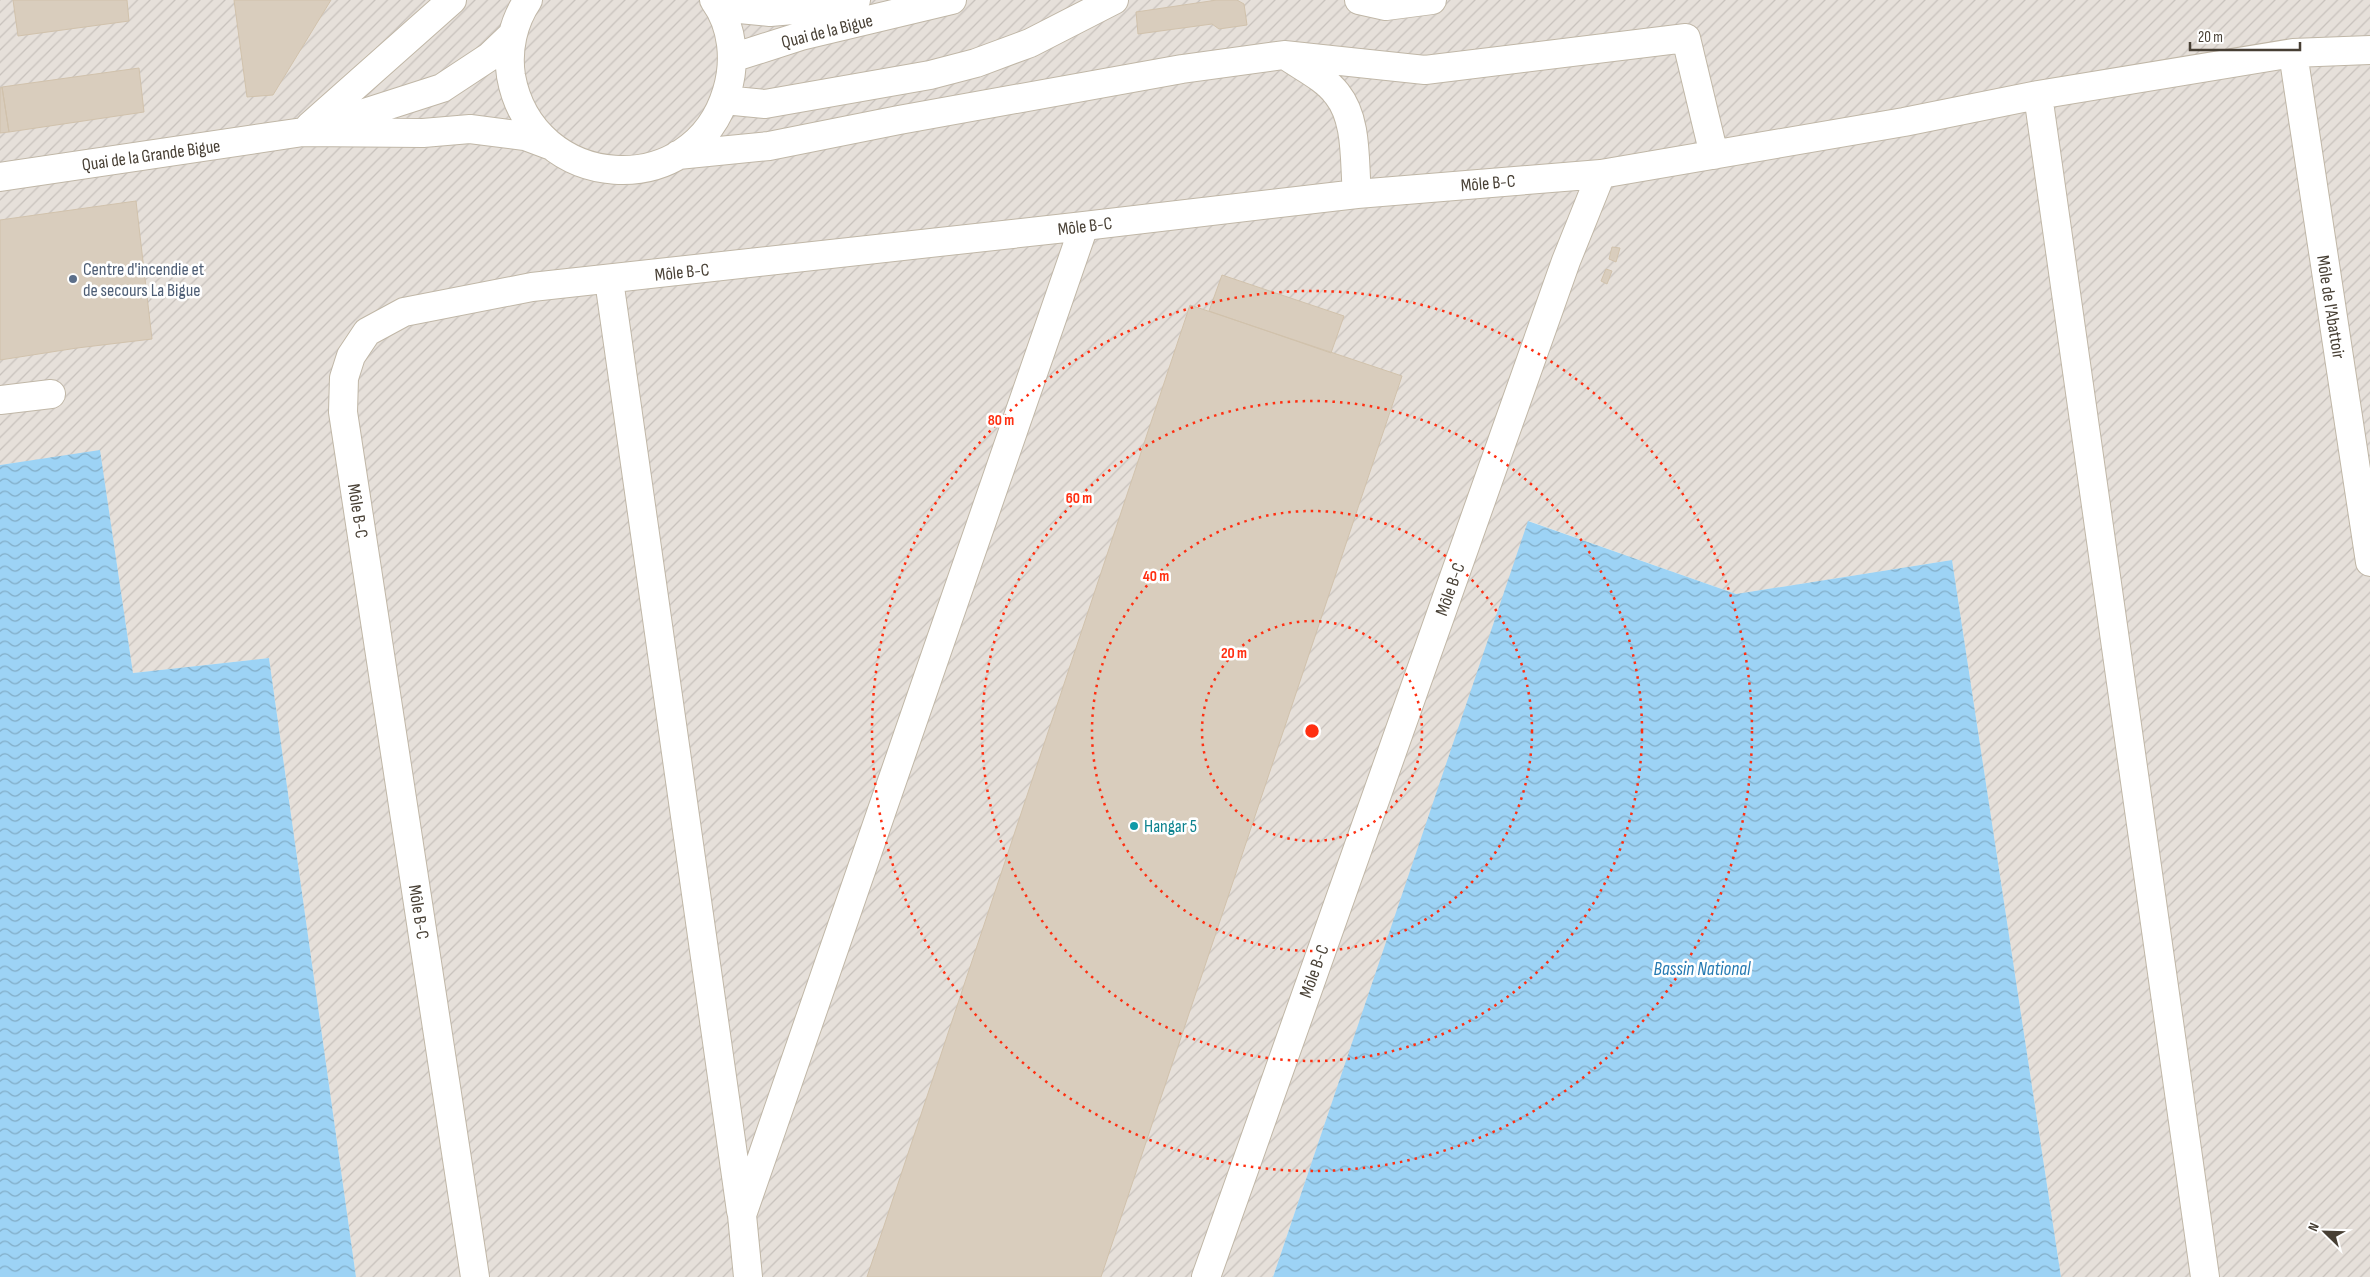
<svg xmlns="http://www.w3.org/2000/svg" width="2370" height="1277" font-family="'Sofia Sans Condensed',sans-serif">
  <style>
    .industrial { fill: url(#industrial-furrows) }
    .water { fill: url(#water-waves) }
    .building { fill: #d9cdbd; stroke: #d1c2ac }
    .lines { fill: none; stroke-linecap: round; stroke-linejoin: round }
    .minor-casing { stroke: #c0b7a7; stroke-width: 30 }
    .minor { stroke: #fff; stroke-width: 28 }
    .ring { fill: none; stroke: #ff2f11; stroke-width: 2.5; stroke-dasharray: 2.5 5 }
    .service-dot { fill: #5c6f8a; stroke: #fff; stroke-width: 2 }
    .culture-dot { fill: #0f9aa8; stroke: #fff; stroke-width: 2 }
    .labels { text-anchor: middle; stroke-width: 5; stroke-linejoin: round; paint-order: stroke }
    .street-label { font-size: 18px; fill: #473f34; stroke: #fff }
    .service-label { font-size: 18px; fill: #4e5e75; stroke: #fff; text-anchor: start }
    .culture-label { font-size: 18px; fill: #0d838f; stroke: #fff; text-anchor: start }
    .water-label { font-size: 19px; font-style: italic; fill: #257ab2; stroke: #fff }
    .centre { fill: #ff2f11; stroke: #fff; stroke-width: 2.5 }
    .ring-label { font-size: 15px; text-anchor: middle; font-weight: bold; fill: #ff2f11; stroke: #fff; stroke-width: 5; stroke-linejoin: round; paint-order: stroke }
  </style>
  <defs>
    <pattern id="industrial-furrows" width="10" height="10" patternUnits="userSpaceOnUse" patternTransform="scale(1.25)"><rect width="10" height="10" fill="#e6e0da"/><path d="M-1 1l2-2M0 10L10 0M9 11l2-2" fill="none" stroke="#c7c1bc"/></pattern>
    <pattern id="water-waves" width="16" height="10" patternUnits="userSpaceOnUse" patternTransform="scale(1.25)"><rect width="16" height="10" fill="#9dd3f5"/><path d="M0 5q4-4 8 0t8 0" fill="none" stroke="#82adc7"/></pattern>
  </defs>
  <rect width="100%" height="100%" fill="#f4efe5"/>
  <path class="industrial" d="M0,0h2370v1277h-309l-109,-717 -216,34 -207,-73 -256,756h-917l-87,-619 -136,15 -33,-222 -100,14z"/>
  <path class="water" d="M100,450l33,223 136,-15 87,619h-356v-812z
    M1528,521l208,73 216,-34 109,717h-788z"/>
  <path class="building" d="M13,0h114l2,21 -111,15z
    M234,0h97l-58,95 -26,2z
    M1217,0h20l7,4 3,21 -28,4 -7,-5 -74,10 -2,-22z
    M139,68l5,44 -135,20 -7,-45z
    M2,87l7,45 -9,1v-45z
    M136,201l16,138 -75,9 -77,12v-140z
    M1612,247l8,1 -4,14 -7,-3z
    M1606,269l6,2 -5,13 -6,-3z
    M1222,275l122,41 -13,37 -122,-42z
    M1190,305l212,71 -301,901h-234z"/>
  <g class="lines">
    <g class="minor-casing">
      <path id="minor" d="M528,0c-15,22 -21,50 -17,76 21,117 183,128 216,15 9,-30 6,-65 -13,-91
        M1359,0l27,6 46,-6
        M719,7l51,5 46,-4 40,-8
        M2293,53l77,509
        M1288,57c16,11 37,21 49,37 21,26 17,68 20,100
        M732,58l69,-22 151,-36
        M2038,95l167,1182
        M724,100l41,4 165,-29 46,-12 54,-20 84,-43
        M330,124l112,-36 47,-31 23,-22
        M310,126l142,-126
        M678,155l91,-9 130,-26 283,-51 102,-14 141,15 261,-32 28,117
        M0,177l303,-45 120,1 47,-4 55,7 24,9
        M609,280l132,931
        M0,400l51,-6
        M475,1277l-132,-865 1,-34 7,-22 16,-24 37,-20 128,-25 552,-61 273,-32 244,-20 303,-52 134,-27 255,-42 77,-3
        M748,1277l-6,-62 342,-989
        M1206,1277l360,-1016 35,-87"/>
    </g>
    <use href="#minor" class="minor"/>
  </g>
  <g class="ring">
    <circle cx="1312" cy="731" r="110"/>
    <circle cx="1312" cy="731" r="220"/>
    <circle cx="1312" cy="731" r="330"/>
    <circle cx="1312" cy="731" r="440"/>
  </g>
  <circle class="service-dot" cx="73" cy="279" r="5"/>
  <circle class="culture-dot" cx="1134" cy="826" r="5"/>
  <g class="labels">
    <g class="street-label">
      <text transform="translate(827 31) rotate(-14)" y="6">Quai de la Bigue</text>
      <text transform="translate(151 155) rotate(-8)" y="6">Quai de la Grande Bigue</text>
      <text transform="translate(1488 183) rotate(-5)" y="6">Môle B-C</text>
      <text transform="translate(1085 226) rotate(-7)" y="6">Môle B-C</text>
      <text transform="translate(682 272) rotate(-6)" y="6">Môle B-C</text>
      <text transform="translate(2331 307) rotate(81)" y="6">Môle de l'Abattoir</text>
      <text transform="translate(358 511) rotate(81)" y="6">Môle B-C</text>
      <text transform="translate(1450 589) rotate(-70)" y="6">Môle B-C</text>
      <text transform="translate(419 912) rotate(81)" y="6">Môle B-C</text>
      <text transform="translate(1314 971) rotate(-70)" y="6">Môle B-C</text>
    </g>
    <g class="service-label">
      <text x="83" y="275">Centre d'incendie et<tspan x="83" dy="21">de secours La Bigue</tspan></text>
    </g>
    <g class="culture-label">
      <text x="1144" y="832">Hangar 5</text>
    </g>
    <g class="water-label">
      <text x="1702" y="975">Bassin National</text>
    </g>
  </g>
  <circle cx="1312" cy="731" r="8" class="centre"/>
  <g class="ring-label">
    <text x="1001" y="425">80 m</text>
    <text x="1079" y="503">60 m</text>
    <text x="1156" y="581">40 m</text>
    <text x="1234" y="658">20 m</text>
  </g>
  <g transform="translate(2325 1232) rotate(293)" stroke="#ffffff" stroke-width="4" paint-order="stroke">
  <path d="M0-4L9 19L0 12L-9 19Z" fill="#473f34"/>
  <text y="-8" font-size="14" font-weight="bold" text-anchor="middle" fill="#473f34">N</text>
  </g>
  <path d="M2190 42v8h110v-8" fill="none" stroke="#473f34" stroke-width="2.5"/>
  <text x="2198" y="42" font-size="15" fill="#473f34" stroke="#ffffff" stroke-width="4" paint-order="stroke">20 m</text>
</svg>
